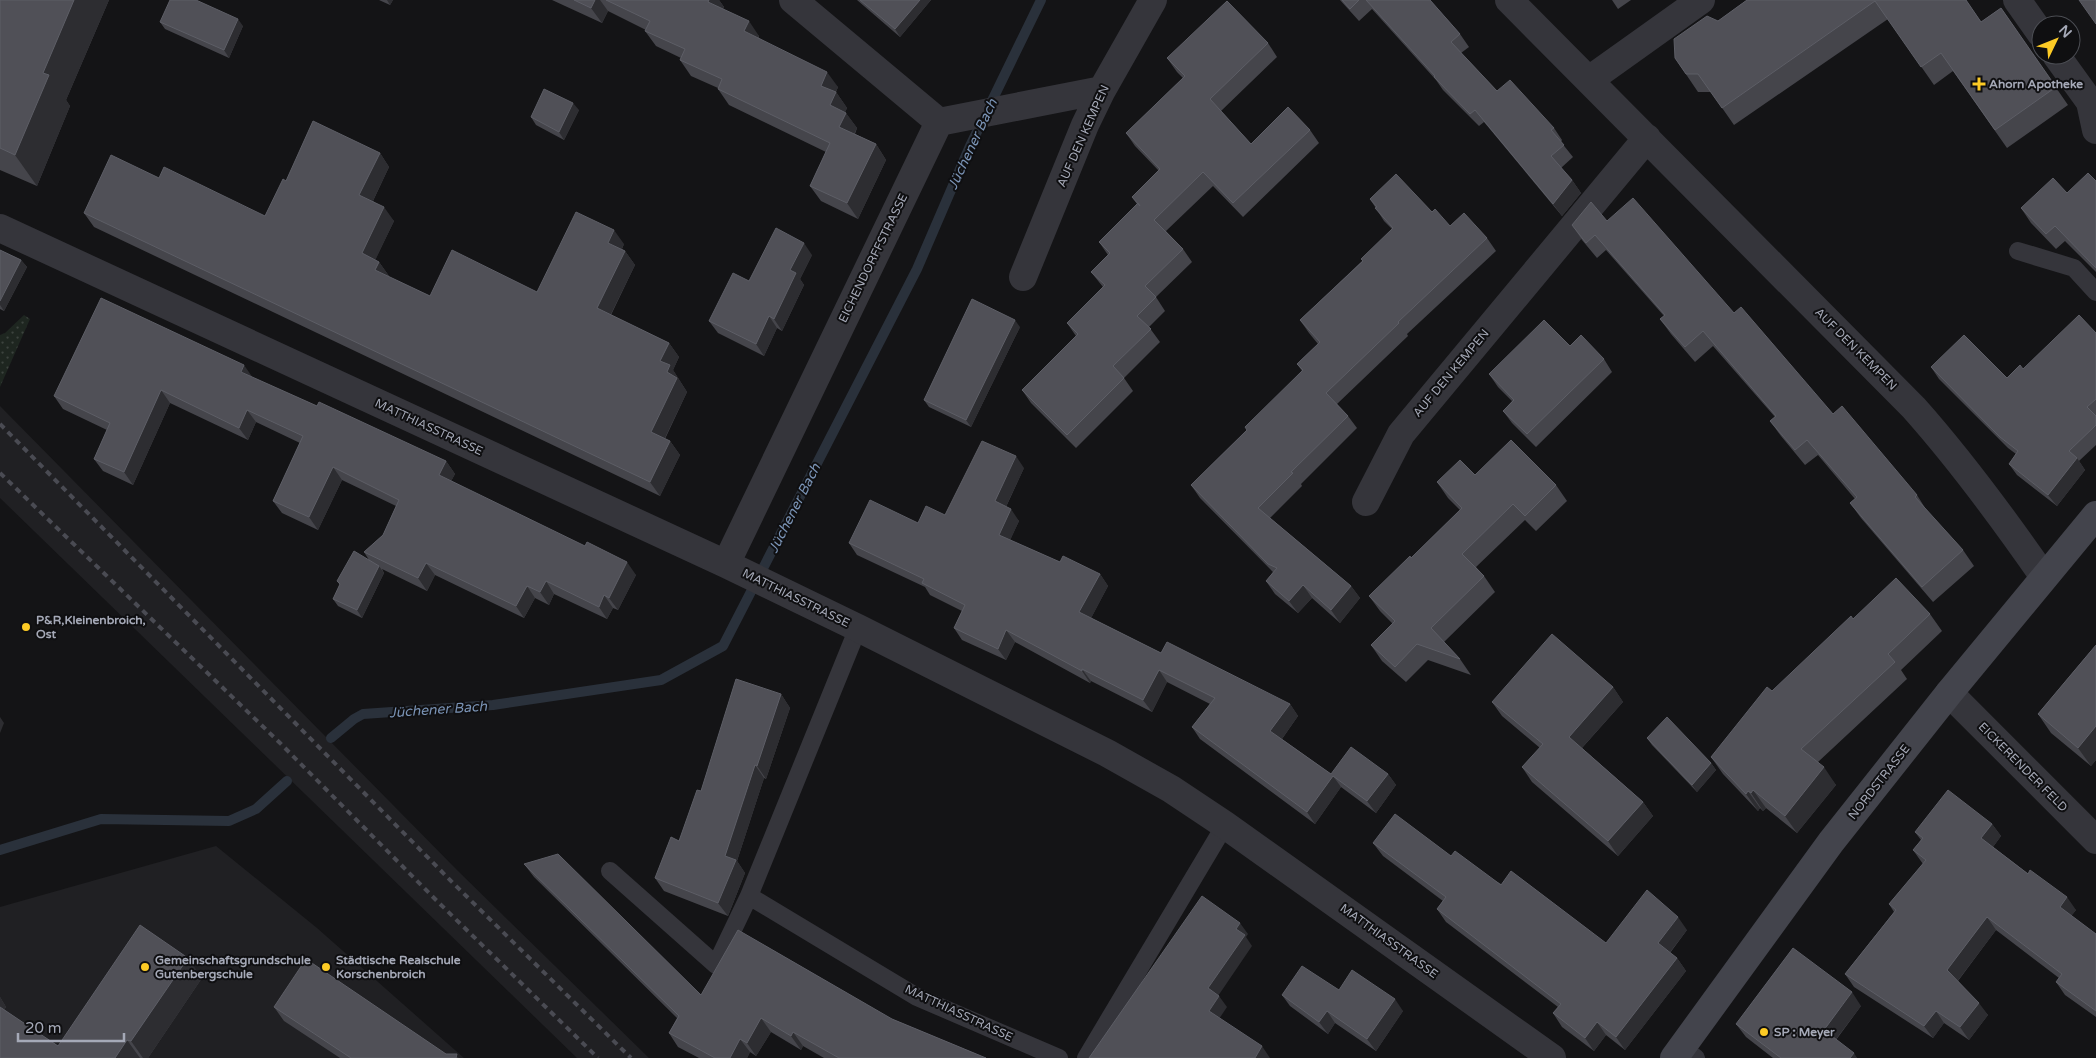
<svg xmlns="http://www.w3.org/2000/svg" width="2096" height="1058" font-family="'Varela Round',sans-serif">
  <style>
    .built { fill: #202023 }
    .grass { fill: url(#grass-dots) }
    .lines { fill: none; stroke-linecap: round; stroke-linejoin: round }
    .stream { stroke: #2a313b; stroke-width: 10 }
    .lane { stroke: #35353b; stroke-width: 18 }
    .street { stroke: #35353b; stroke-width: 28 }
    .secondary { stroke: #43444c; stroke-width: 28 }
    .rail { stroke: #4a4b53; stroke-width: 4; stroke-dasharray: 6 5; stroke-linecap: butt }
    .wall { fill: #45454b }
    .shaded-wall { fill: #2d2d31 }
    .building { fill: #505057; stroke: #5d5e66 }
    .poi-dot { fill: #fdcb25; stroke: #0f0f11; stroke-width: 2 }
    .labels { text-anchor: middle; stroke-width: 4; stroke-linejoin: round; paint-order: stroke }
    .poi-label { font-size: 12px; font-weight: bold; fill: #a5a9b7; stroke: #0f0f11; text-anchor: start }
    .street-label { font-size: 12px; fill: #a5a9b7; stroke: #0f0f11 }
    .water-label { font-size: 14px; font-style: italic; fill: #7a93b5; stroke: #0f0f11 }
  </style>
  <defs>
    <pattern id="grass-dots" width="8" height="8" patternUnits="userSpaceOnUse" patternTransform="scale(1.25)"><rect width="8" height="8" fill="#1e2620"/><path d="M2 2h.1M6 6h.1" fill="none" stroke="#3c433e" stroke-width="1.8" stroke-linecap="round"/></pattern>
  </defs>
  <rect width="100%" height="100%" fill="#141416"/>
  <path class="built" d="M0,406l457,464 192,188h-72l-577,-560z
    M216,846l101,82 147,130h-464v-151z"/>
  <path class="grass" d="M24,315l6,4 -30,68v-52l5,-2z"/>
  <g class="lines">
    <path class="stream" d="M331,738l23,-19 9,-5 130,-9 168,-25 62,-34 194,-377 53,-123 71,-146
      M0,850l101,-31 128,2 27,-12 31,-28"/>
    <path class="lane" d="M2018,251l56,17 22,24
      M858,628l-109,268 168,101 142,61
      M610,871l106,94 33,-69
      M1681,1047l15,11
      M1086,1058l139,-233"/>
    <path class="street" d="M793,0l146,122
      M1509,0l405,408c48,54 89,110 130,169
      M2017,0l24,34
      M2056,55l34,47 6,28
      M1589,80l112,-80
      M939,122l163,-32
      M0,228l726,336 132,64 249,125 64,36 54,36 327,233
      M1023,277l62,-152 17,-35 51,-90
      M1366,502l35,-68 246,-296
      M726,564l213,-442
      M1949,693l147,147"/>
    <path class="secondary" d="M1674,1058l157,-216 118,-149 147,-178"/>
    <path class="rail" d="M0,424l453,459 178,175
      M0,473l279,269 157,158 162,158"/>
  </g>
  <path class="wall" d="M0,0h109l-43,100 4,6 -33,80 -37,-16z
    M379,0h14l-3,5z
    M552,0h167l5,7 -1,2 36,27v2l79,49 -2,5 11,16 -2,4 12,16 -2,6 21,10 10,16 -28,59 -37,-18 -11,-15 16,-34 -97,-47 -11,-16v-1l-27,-12 -11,-16 1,-2 -25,-12 -11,-15 1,-1 -38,-19 -6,12z
    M857,0h74l-31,37z
    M1340,0h90l30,34 9,13 -8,6 36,38 57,37 8,12 -1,2 12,15 -12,11 11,12 9,13 -19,23 -78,-94 -5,4 -36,-36 -7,-10 -64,-71 -13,12z
    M1612,0h19l-13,9z
    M1747,0h219l15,22 20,-14 67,97 -61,43 -54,-77 -19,14 -46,-66 -154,106 -23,-33h-13l-23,-34 43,-37z
    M160,22l83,4 -14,32 -64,-29z
    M1268,43l9,14 -56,54 30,33 59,-14 9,13 -76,74 -30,-31 -47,45 17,18 9,13 -36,35 9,14 -16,16 11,15 -36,36 9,13 -57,57 -45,-45 -9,-13 54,-54 -9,-13 36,-36 -12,-15 17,-17 -9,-13 38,-38 -5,-7 27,-26 -24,-25 -9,-13 57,-55 -6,-6 -10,-14z
    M579,110l-15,30 -28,-15 -5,-8z
    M380,153l9,14 -16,34 21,20 -19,39 4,2 10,14v1l41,19 107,-4 87,-48 -2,5 3,2 10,14 -24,50 58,28 10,14 -6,13 14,22 -22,47 5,2 10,14 -20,41 -566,-269 -10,-14 75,-35 106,38 21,-35z
    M2096,181v91l-31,-31 -9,8 -25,-26 -10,-15 46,-15z
    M1370,199l62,13 18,14 37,12 9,13 -89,83 1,2 -71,68 11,12 9,12 -56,56 1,2 -32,32 81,68 9,12 -20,25 -28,-25 -14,15 -23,-19 -9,-13 7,-9 -73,-74 -9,-13 56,-55 55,-59 -5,-7 21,-20 -9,-11 -9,-13 62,-59 30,-32 -8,-8z
    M1607,221l127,92 99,101 84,81 10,16 36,39 11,16 -41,36 -72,-84 -11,-15 5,-4 -37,-44 -13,10 -24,-29 -11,-15 5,-4 -62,-71 -18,16 -24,-28 -11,-15 4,-3 -58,-66 -9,8 -15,-18 -10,-15z
    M0,250l21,10 6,7 -23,44 -4,-2z
    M812,255l-12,24 4,6 -22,46 -5,-3 -13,28 -46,-23 -9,-12 40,-40z
    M1020,327l-49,100 -42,-20 -5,-7z
    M2096,333v112l-17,16 6,9 -28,36 -40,-31 -8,-11 7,-10 -8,-6 -69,-69 -8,-12 76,11 16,-9z
    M1570,346l34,13 8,13 -76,75 -24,-24 -9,-12 9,-10 -14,-14 -9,-13z
    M253,378l64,28 129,55 9,13 -4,7 185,94 -18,35 -5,-2 -6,11 -53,-25 -5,11 -14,-7 -11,20 -89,-43 -8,16 -45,-22 2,4 -22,45 -24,-12 -5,-7 7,-14 -3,-4 32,-21 -5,-8 19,-17 13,-29 -54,-26 -24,50 -36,-17 -9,-12 27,-58 -44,-21 -8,18 -78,-37 -37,82 -30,-14 -9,-12 13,-29 -44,-21 -9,-13z
    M1024,468l-18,39 13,14 -9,19 50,22 40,12 8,12 -17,32 70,35 129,51 8,12 -16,23 49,35h57l8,11 -20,28 -35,-26 -26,37 -115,-85 -8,-12 18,-23 -43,-22 -15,30 -61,-31 -1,2 -75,-41 -9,18 -44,-20 -8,-12 8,-17 -32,-16 -5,-8 -68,-32 -8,-12 96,-28z
    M1475,475l81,10 11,16 -31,30 -11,-11 -49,47 8,9 11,16 -51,50 16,17 11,16 -43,-15 -22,22 -24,-21 -11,-16 22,-21 -13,-13 -11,-15 42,-38 49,-48 -12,-12 -11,-16z
    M1930,614l12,17 -41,39 6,9 -89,83 18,23 -39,48 -31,-25 -3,3 -3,-3 -2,3 -35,-37 -12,-17 142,-138z
    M2096,645v115l-5,6 -40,-33 -13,-19z
    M1613,687l10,15 -41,46 61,54 10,14 -35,40 -86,-74 -10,-15 18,-19 -38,-32 -10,-14z
    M781,694l9,14 -24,71 -2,-1 -27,83 8,12 -17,43 -64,-25 -9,-13 24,-37 22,-50z
    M1647,738l64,25 5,7 -19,22 -45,-47z
    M1992,824l9,12 -8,11 83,63 -5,6 25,18v83l-31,-22 -9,-13 3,-4 -63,-48 -38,51 30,34 -19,25 -25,-17 -11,15 -79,-51 -9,-13 49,-62 -5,-8 34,-40 -10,-14 8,-10 -6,-8z
    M1373,843l78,13 155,87 81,-13 -17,23 7,5 9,13 -61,79 -19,-15 -12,16 -32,-24 -9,-14 5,-6 -112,-85 -9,-13 6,-8 -60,-45z
    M524,864l177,131 191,24 94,39h-162l-21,-12 -2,4 -30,-18 -15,24 -6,-4 -3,6h-48l-21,-11 -9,-14 8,-15 -143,-141z
    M202,978l-54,80h-148v-61l6,10 -2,3 54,36z
    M1339,990l64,21 -27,40 -41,-28 -7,11 -38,-28 -8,-11z
    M1861,1006l-25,34 21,18h-84l-27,-21 -10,-13z
    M274,1007l172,47 13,4h-119l-56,-37z"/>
  <path class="shaded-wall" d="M74,0h35l-43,100 4,6 -33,80 -22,-31 28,-82z
    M387,0h6l-3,5z
    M595,0h5l8,11 -6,12 -11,-15z
    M709,0h10l5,7 -5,11 -11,-16z
    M920,0h11l-31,37 -5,-8z
    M238,19l5,7 -14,32 -5,-8z
    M749,21l10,15 -4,11 -11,-16z
    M827,72l11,15 -6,14 -11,-15z
    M836,92l11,16 -6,13 -11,-16z
    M573,103l6,7 -15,30 -5,-8z
    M846,113l11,15 -7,14 -11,-15z
    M876,144l10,16 -28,59 -11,-16z
    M380,153l9,14 -20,42 -10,-14z
    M1572,180l9,13 -19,23 -9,-12z
    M384,207l10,14 -22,46 -10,-14z
    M614,230l10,14 -6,13 -10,-14z
    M804,243l8,12 -12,24 4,6 -22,46 -8,-12 16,-49z
    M625,251l10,14 -28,57 -10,-14z
    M21,260l6,7 -23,44 -4,-6v-4z
    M379,262l10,14 -4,9 -10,-15z
    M769,316l8,12 -13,28 -8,-12z
    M1015,320l5,7 -49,100 -5,-7z
    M669,343l10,14 -6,13 14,22 -26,54 -10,-14 9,-71z
    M244,365l9,13 -12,-6z
    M161,390l9,13 -37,82 -9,-13z
    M247,410l9,12 -8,18 -9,-12z
    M670,441l10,14 -20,41 -10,-14z
    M1016,456l8,12 -21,45 -8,-12z
    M2077,458l8,12 -28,36 -9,-11z
    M446,461l9,13 -7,13 -9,-12z
    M333,467l9,13 -24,50 -9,-13z
    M1011,509l8,12 -12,26 -8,-12z
    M627,562l9,13 -18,35 -9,-12z
    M426,563l9,12 -8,16 -9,-13z
    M379,566l5,7 -22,45 -5,-8z
    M1100,574l8,12 -20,38 -9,-12z
    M546,581l8,13 -5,11 -9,-13z
    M1303,585l9,13 -14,15 -9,-12z
    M527,586l8,12 -11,20 -8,-12z
    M1351,586l9,12 -20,25 -9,-13z
    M604,595l9,13 -6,11 -8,-12z
    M1006,630l9,12 -9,18 -8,-11z
    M1082,669l9,12 -1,2 -8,-12z
    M1159,670l8,12 -15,30 -9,-12z
    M1613,687l10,15 -44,49 -10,-14z
    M781,694l9,14 -24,71 -9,-13z
    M1290,704l8,12 -19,27 -9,-12z
    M0,717l4,6 -4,10z
    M2096,726v34l-5,6 -13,-18z
    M1711,763l5,7 -19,22 -5,-7z
    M755,765l9,13 -27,83 8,12 -17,43 -10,-13 7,-47z
    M1824,767l12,18 -39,48 -12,-17z
    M1388,774l8,11 -20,28 -9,-12z
    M1333,776l8,11 -26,37 -8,-12z
    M1753,790l13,18 -3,3 -12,-18z
    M1748,791l12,17 -2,3 -12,-17z
    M1643,802l10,14 -35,40 -10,-15z
    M1992,824l9,12 -11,15 -9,-13z
    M2067,897l9,13 -8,10 -8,-13z
    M1678,917l9,13 -20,26 -9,-13z
    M1987,917l9,13 -40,53 -9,-13z
    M1240,923l8,11 -2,3 6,9 -36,53 -8,-11 28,-59z
    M188,958l14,20 -54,80h-5l-12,-17z
    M1677,958l9,13 -61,79 -9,-13z
    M1852,992l9,14 -28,37 -9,-13z
    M1219,996l8,11 -10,15 -8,-11z
    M0,997l6,10 -6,9z
    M1395,999l8,12 -27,40 -9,-12z
    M1979,1003l9,12 -19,25 -9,-13z
    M1327,1011l8,12 -7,11 -9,-12z
    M1936,1011l8,12 -11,15 -9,-12z
    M761,1018l10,14 -15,24 -9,-13z
    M1597,1022l9,13 -12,16 -9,-13z
    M793,1032l10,14 -2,4 -10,-14z
    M740,1039l10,13 -3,6h-17z
    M127,1040l13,18h-25z
    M1262,1046l8,12h-15z
    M1854,1053l3,5h-7z"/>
  <path class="building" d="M0,0h74l-31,73 6,2 -34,80 -15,-7z
    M170,0h26l42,19 -14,31 -64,-28z
    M574,0h21l-4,8z
    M606,0h103l-1,2 41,19 -5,10 83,41 -6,14 15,6 -6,13 16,8 -7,14 37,17 -29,59 -37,-17 20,-43 -112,-54 4,-10 -42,-19 5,-11 -40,-18 5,-10z
    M860,0h60l-25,29z
    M1342,0h17l-9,9z
    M1366,0h64l30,34 -9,8 46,49 13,-11 44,48 -3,2 13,15 -13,11 21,24 -19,24 -78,-94 -5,4 -36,-37 1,-1z
    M1747,0h219l15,22 20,-14 55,79 -61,43 -54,-77 -20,14 -46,-66 -153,107 -24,-34h-12l-11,-16 -1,-19 33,-23 11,5z
    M2079,0h17v24z
    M1227,1l41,42 -58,56 41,45 37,-37 22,23 -77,73 -30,-31 -49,48 29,29 -38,37 11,11 -19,19 14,13 -38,37 11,12 -57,57 -45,-45 56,-56 -11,-11 38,-38 -14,-13 19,-19 -11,-11 39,-39 2,3 -8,-9 28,-28 -34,-36 59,-57 -18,-18z
    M544,89l29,14 -14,29 -28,-15z
    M313,121l67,32 -21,42 25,12 -22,46 17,9 -4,8 55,26 22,-46 85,42 39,-80 38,18 -6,13 17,8 -28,57 72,35 -9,18 10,4 -3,7 10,6 -26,54 19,9 -20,41 -566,-269 27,-58 48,23 5,-11 101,49 18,-37 3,2z
    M2088,173l8,8v87l-41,-42 -9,8 -25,-26 32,-30 14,15z
    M1396,174l36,38 3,-3 15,17 14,-13 23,25 -89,84 1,1 -73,70 22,23 -57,56 2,1 -35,35 93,78 -20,24 -28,-25 -14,16 -23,-20 11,-13 -9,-4 -77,-79 56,-55 -2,-3 58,-57 -6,-6 23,-22 -20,-22 63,-59 -2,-2 32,-31 -18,-20 2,-1 -7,-8z
    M1633,198l101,115 7,-6 92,107 9,-8 75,89 -2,2 48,53 -41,37 -72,-84 7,-6 -50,-57 -12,10 -25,-29 6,-5 -73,-85 -18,16 -25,-28 5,-4 -70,-80 -9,8 -14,-18 19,-23 16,19z
    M776,228l28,15 -14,27 6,3 -22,46 -5,-3 -13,28 -47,-23 24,-48 16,8z
    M0,250l21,10 -21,41z
    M101,298l143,67 -3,7 76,34 2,-4 127,59 -7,14 146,71 2,-4 40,20 -18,36 -5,-3 -5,12 -53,-26 -6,11 -13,-6 -11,20 -90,-43 -8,15 -54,-26 19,-17 16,-35 -66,-33 -24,50 -36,-16 30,-65 -56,-26 -8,18 -78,-38 -37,82 -30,-13 16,-36 -56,-27z
    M972,299l43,21 -49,100 -42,-20z
    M2079,315l17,18v66l-9,8 9,9v9l-27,26 8,7 -29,37 -39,-31 9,-13 -18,-14 -69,-70 33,-32 43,43 13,-13 3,4z
    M1544,320l26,26 11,-11 23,24 -77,75 -24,-23 11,-11 -25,-26z
    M1511,440l45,45 -31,31 -12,-12 -51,50 22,22 -53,52 29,31 -43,-15 -22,23 -24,-22 24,-24 -26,-25 41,-40 1,2 51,-50 -25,-26 23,-22 15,15z
    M982,441l34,15 -21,45 16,8 -12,26 61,27 3,-6 37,18 -21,38 82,41 6,-11 123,62 -20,27 61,43 20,-27 37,27 -21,27 -34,-25 -26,36 -115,-85 23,-29 -56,-28 -16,30 -61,-31v2l-76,-41 -8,19 -44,-21 11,-23 -43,-22 2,-4 -75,-36 21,-43 48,23 8,-17 19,9z
    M354,551l25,15 -22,44 -24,-11 7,-15 -3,-3z
    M1896,578l34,36 -42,40 7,8 -94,87 23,18 -39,49 -32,-26 -2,3 -3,-2 -2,3 -35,-37 56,-70 5,4 79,-75 2,3z
    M1552,634l61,53 -44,50 74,65 -35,39 -86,-74 21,-23 -51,-42z
    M2096,645v81l-18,22 -40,-34z
    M736,679l45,15 -24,72 -2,-1 -30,91 11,4 -18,43 -63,-25 16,-41 8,4 18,-51 4,1z
    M1667,717l44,46 -19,22 -45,-47z
    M1948,790l44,34 -11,14 47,36 2,-4 37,27 -7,10 36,27v77l-40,-29 6,-8 -75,-57 -40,53 32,33 -19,24 -24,-16 -12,15 -79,-52 51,-64 -7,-6 37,-44 -13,-10 10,-12 -8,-6z
    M1395,814l56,42 4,-5 46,34 10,-14 95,72 41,-53 31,27 -20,26 19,15 -61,79 -19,-15 -12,16 -32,-25 8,-9 -124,-95 9,-12 -73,-54z
    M558,854l143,141 37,-65 154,89 94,39h-147l-46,-26 -2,4 -30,-18 -14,25 -7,-4 -10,19h-15l-46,-25 10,-17 -155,-152z
    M1202,896l38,27 -4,6 9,6 -37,53 11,8 -10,15 53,35 -7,12h-166z
    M140,925l48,33 -57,83 -4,-1 -12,18h-115v-51l58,39z
    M1793,948l59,44 -28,38 30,23 -4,5h-69l-45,-34z
    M306,959l140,95h11l-1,4h-105l-77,-51z
    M1302,966l37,24 13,-20 43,29 -28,40 -40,-28 -8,11 -37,-27z"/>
  <g class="poi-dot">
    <path d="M1976.5 76.5h5v5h5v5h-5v5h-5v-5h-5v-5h5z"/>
    <circle cx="26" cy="627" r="5"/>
    <circle cx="145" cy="967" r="5"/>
    <circle cx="326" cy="967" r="5"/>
    <circle cx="1764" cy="1032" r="5"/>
  </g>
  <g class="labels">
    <g class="poi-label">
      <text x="1989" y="88">Ahorn Apotheke</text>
      <text x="36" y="624">P&amp;R,Kleinenbroich,<tspan x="36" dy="14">Ost</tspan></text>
      <text x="155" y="964">Gemeinschaftsgrundschule<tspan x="155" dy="14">Gutenbergschule</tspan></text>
      <text x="336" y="964">Städtische Realschule<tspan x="336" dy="14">Korschenbroich</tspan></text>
      <text x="1774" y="1036">SP : Meyer</text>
    </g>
    <g class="street-label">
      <text transform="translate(1083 136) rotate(-66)" y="4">AUF DEN KEMPEN</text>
      <text transform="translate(873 258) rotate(-64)" y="4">EICHENDORFFSTRASSE</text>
      <text transform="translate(1856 349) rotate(45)" y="4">AUF DEN KEMPEN</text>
      <text transform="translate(1451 373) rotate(-50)" y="4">AUF DEN KEMPEN</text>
      <text transform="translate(429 427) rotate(25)" y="4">MATTHIASSTRASSE</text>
      <text transform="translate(796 598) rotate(26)" y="4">MATTHIASSTRASSE</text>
      <text transform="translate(2023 767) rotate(45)" y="4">EICKERENDER FELD</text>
      <text transform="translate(1879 782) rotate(-52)" y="4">NORDSTRASSE</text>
      <text transform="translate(1389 941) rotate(36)" y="4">MATTHIASSTRASSE</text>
      <text transform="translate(959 1013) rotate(25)" y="4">MATTHIASSTRASSE</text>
    </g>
    <g class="water-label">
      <text transform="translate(972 144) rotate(-65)" y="5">Jüchener Bach</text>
      <text transform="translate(794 508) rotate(-63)" y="5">Jüchener Bach</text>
      <text transform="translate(438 709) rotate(-4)" y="5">Jüchener Bach</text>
    </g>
  </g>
  <g transform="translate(2056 40) rotate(47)"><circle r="24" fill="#0f0f11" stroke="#4b4d53"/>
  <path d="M0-4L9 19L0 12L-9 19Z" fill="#fdcb25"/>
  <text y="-8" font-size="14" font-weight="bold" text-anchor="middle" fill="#a5a9b7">N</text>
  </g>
  <path d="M18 1033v8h106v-8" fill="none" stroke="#a5a9b7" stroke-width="2.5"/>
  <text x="25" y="1033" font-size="15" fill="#a5a9b7" stroke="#0f0f11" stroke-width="4" paint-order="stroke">20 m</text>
</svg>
